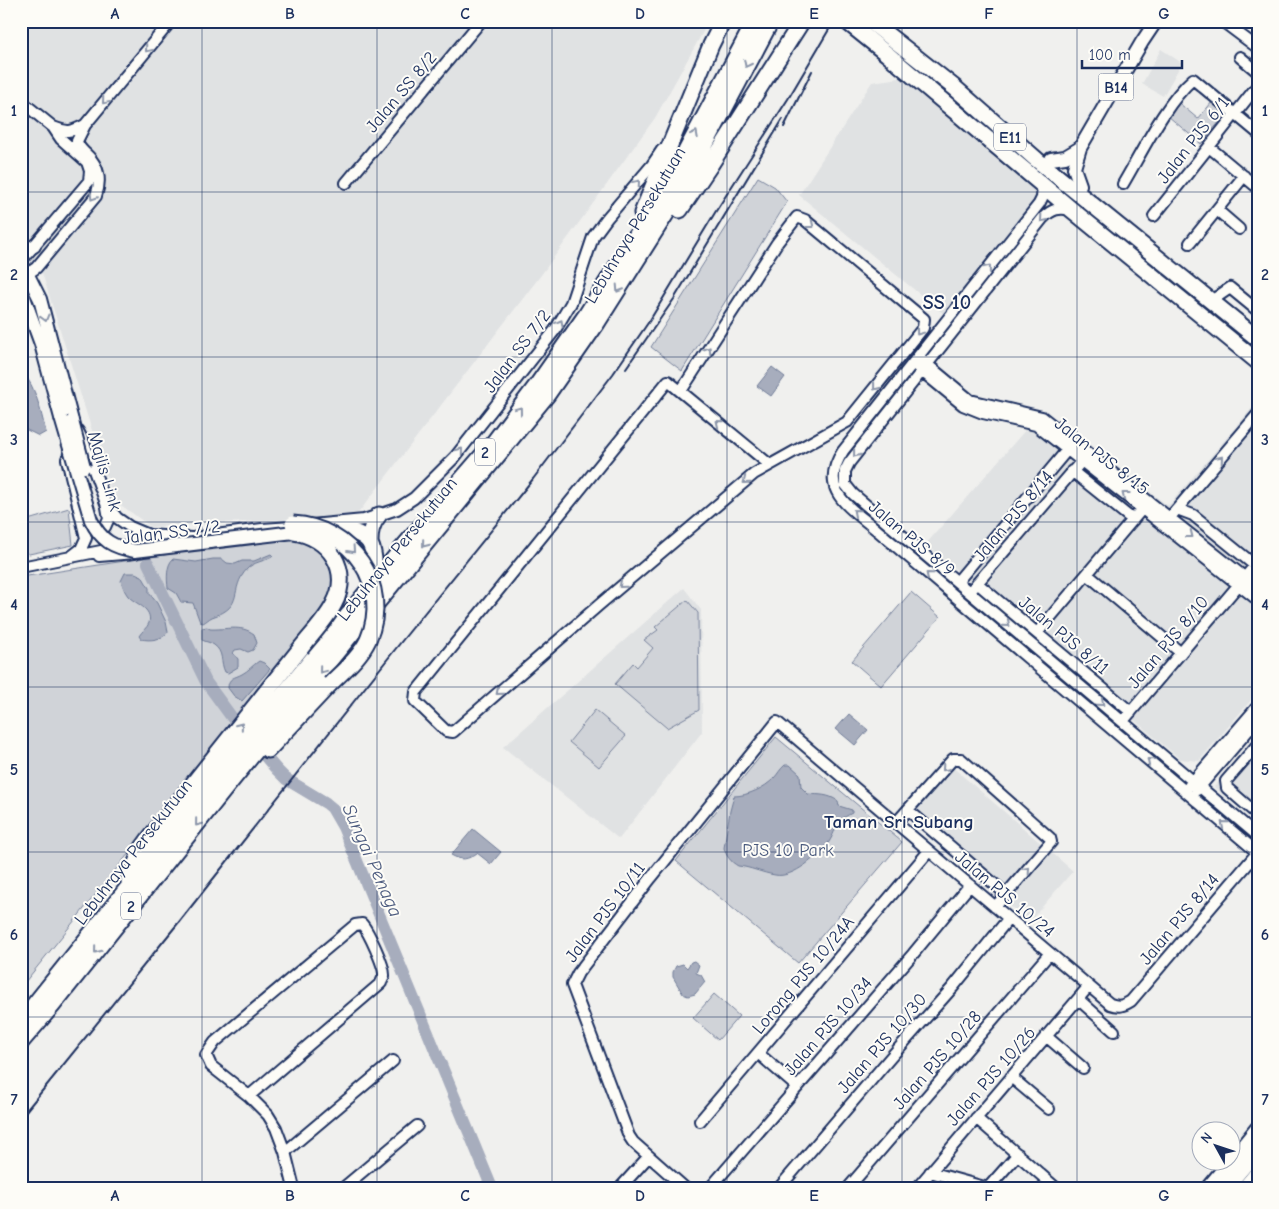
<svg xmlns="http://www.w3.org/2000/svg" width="1279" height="1209" font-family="'Comic Neue',sans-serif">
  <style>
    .built { fill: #e0e2e3 }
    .green { fill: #d0d3d8; stroke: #76819b }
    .water { fill: #a7adbd; stroke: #6f7b97 }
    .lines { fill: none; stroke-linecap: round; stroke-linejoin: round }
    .river { stroke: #a7adbd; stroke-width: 12 }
    .minor-casing { stroke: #1b2f5e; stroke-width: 14 }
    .major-casing { stroke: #1b2f5e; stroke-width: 16 }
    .highway-casing { stroke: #1b2f5e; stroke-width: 19 }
    .minor { stroke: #fdfcf7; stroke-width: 10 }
    .major { stroke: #fdfcf7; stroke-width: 12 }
    .highway { stroke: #fdfcf7; stroke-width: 15 }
    .rail { stroke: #1b2f5e; stroke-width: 2 }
    .major-bridge-casing { stroke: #1b2f5e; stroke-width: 16; stroke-linecap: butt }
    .highway-bridge-casing { stroke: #1b2f5e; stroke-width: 19; stroke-linecap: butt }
    .major-bridge { stroke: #fdfcf7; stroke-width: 12 }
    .highway-bridge { stroke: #fdfcf7; stroke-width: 15 }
    .oneway { stroke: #8c96aa }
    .grid { fill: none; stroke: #1b2f5e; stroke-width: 1; stroke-opacity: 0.55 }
    .labels { text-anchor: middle; stroke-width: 4; stroke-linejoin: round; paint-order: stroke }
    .shield { fill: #fdfcf7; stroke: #5f6c8c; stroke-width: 1 }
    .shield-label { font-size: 16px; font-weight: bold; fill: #1b2f5e }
    .street-label { font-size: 18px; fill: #1b2f5e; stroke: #fdfcf7 }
    .park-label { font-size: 18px; fill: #48587c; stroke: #fdfcf7 }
    .neighbourhood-label { font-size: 19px; font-weight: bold; fill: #1b2f5e; stroke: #fdfcf7 }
    .water-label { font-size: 19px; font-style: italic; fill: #4c5b7f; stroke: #fdfcf7 }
    .quarter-label { font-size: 20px; font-weight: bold; fill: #1b2f5e; stroke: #fdfcf7 }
    .neatline { fill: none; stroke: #1b2f5e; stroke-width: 2 }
    .grid-label { font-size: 16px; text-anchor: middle; font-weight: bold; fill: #1b2f5e }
  </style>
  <rect width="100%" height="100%" fill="#f0f0ee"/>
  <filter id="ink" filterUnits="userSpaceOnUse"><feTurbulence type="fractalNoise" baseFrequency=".02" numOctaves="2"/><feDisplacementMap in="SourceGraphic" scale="10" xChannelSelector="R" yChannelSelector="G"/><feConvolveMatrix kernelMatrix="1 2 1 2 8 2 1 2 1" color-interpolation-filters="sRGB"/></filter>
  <g filter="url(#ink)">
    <path class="built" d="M21,21h688l-54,97 -114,157 -185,241 -205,11 -37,-27 -72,-227 -21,-17z
      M1161,49l21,14 -19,33 -21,-12z
      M900,78l137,111v10l-92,116 -146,-120 73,-113z
      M1258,401v291l-59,69 -19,-2 -254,-215 115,-132 29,19 97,74 3,-1z
      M684,588l17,22 1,122 -83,107 -116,-92z
      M1258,734v90l-44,-37z
      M950,765l123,106 -44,51 -123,-105z"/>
    <path class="green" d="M1212,102l14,12 -25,30 -33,-28 11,-13 19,16z
      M758,177l17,10 12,15 -105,169 -31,-24z
      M69,508l4,37 -44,9 -8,-5v-27z
      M274,538h21l14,3 23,22 2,26 -13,26 -300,372v-410z
      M911,592l29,25 -59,69 -29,-25z
      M687,600l11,13 1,97 -32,18 -52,-44 18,-21 4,4 16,-19 -9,-8 14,-10 -3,-3z
      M595,710l31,26 -27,31 -30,-25z
      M776,737l126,105 -104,121 -122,-102z
      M714,994l25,22 -21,24 -25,-22z"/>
    <path class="water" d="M772,367l13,10 -14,19 -14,-10z
      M21,370c16,18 19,40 25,62l-7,4 -18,-9z
      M271,554l2,2 -1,1c-7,4 -19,5 -25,12 -19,21 -1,37 -35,48 -4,2 -5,4 -9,6l-3,-1 -7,-19 -12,-1 -5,-9 -8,-5c-1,-8 -2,-23 5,-29l23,3 17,-3h9l5,4 8,1 7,-3h12z
      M125,573h10l7,3 7,12v5l8,10 9,19 2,10c-6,8 -18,9 -27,7l-2,-3c3,-5 8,-8 10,-13 4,-15 -14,-19 -21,-27 -4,-5 -5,-10 -7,-15z
      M207,627l3,2c16,1 30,-5 44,5l3,9 -4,7 -5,2 -7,-3 -6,1 -2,3 5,6v8l-10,6 -3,-1c-5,-10 -1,-20 -11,-27 -4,-3 -8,-3 -12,-5v-12z
      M259,661l5,2 6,6 -28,32 -8,-5 -6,-8c0,-11 7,-10 14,-14 6,-3 11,-9 17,-13z
      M849,714l19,16 -13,15 -19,-16z
      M785,765h5l10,9 1,13 7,7c12,1 20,0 30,7l1,5 13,4v3c-20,10 -13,13 -23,29 -10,13 -36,37 -54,33 -13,-2 -25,-8 -37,-9 -7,-4 -12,-10 -14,-18l6,-37 4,-15c13,0 31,-8 40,-18 4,-4 6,-9 11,-13z
      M473,829l28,23 -10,12 -14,-11c-10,7 -15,8 -26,2z
      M694,961l5,4 -3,8 5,2 4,7 -10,12 -7,2 -5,-2 -10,-17v-5l3,-6 7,-2 4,4 4,-6z"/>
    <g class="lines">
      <path class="river" d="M148,563l58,119 27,37 44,51 9,9 40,24 6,5 11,19 149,361"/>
      <g class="minor-casing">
        <path id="minor" d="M1222,21l36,27
          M1240,57l18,15
          M21,101l32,26 8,12 26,23 3,9 -1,10 -68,80
          M53,127c15,6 18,5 32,-2l86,-104
          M1209,147l49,41
          M346,183l135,-162
          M1123,184c19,-32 43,-82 70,-105l65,54
          M1043,185l-1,13 -3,6 -196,247c-26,40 7,56 35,80l380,322
          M1071,210c-12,-3 -19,-1 -28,8l-194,245 -4,8v13l8,10 405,342
          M1217,210l22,19
          M1154,216l104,-131
          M1190,243l54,-67
          M21,278l15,-10 60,-72c6,-17 3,-30 -10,-42 -4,-4 -8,-7 -9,-13l8,-16
          M1217,297l13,-9 28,23
          M923,361l47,39 72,17 216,171
          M918,368l45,37 20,8 53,12 222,175
          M681,391l96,-148 20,-26 8,3 119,99 -1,9 -76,94 -93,52 -155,131 -146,127 -7,-1 -31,-30 1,-9 252,-311 102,84
          M78,431l6,12 23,63 10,12 13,9 19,8 42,3
          M67,459l19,79 -5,11 -9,7
          M1072,471l61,49
          M1177,509l16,6 65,53
          M1166,522l92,-108
          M311,525l53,-5 33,-11 17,-11 41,-41 100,-127 16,-27 22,-66 14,-19 45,-53 10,-15
          M92,526l4,4 9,-3 4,-9 -2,-11
          M185,539l77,-10 30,-2
          M99,556l36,-3
          M21,567l100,-20
          M1087,574l94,79
          M957,582l110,-132
          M977,583l154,129
          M973,588l113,-132
          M1037,633l105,-124
          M1123,721l135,-159
          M1258,744l-32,37 1,7 31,27
          M1189,786l69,-80
          M1197,790l61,-71
          M908,810l98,84
          M896,823l57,-64h8l89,79 1,4 -56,65
          M1078,999l36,32
          M1046,1036l37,32
          M758,1053l39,34
          M1011,1077l38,32
          M249,1096l132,-113c0,-1 3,-6 3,-7 1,-10 -16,-45 -22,-52l-7,1 -140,117 -9,13 5,11 38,30 19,19 8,13 9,24 9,36
          M976,1118l80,70
          M700,1121l229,-270
          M285,1152l108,-91
          M930,1172l58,16
          M343,1188l74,-62
          M620,1188l29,-32
          M685,1188l-52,-46 -4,-6 -57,-151 6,-12 73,-95 126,-156 333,282c9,3 13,2 21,-3l127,-149
          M710,1188l203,-234 57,-69
          M779,1188l112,-131 62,-70 56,-69
          M848,1188l202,-235
          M917,1188l172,-202
          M988,1188l30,-34"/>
      </g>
      <g class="major-casing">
        <path id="major" d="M1051,159l14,-2 15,-9
          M1080,185l-6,-17 6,-20 62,-106 14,-21
          M21,253l13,-7
          M21,267l6,6 13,26 32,122
          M21,289l20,55 20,74
          M1243,1188l15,-18"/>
      </g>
      <g class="highway-casing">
        <path id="highway" d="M846,21l41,33 185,156 186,152
          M870,21l85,67 82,72 221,179
          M680,210l31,-46 91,-143
          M642,213l69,-168 12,-24
          M335,530c40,1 39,17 40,51
          M370,544c0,-11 1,-20 9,-29
          M268,750l62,-66
          M129,881l12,-31 8,-11 152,-191
          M21,1021l209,-261 175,-215 89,-103 43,-57 49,-70 81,-128 88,-166
          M21,1042l31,-36 176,-221 319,-390 50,-72 86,-136 88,-166
          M1232,1161l26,-32
          M1209,1188l22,-26
          M1225,1188l33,-39"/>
      </g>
      <use href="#minor" class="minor"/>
      <use href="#major" class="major"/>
      <use href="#highway" class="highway"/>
      <path class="rail" d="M784,127l28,-56
        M626,368l48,-69 109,-180
        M21,1117l158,-195 226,-285 128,-158 80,-105 37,-54 66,-109 72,-112 46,-78"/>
      <g class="major-bridge-casing">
        <path id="major-bridge" d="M61,418l30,102c10,21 22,27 44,31l159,-19
          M72,421l12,46"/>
      </g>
      <g class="highway-bridge-casing">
        <path id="highway-bridge" d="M293,524c58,3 99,61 75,116 -8,17 -25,31 -38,44
          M294,532c35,5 58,38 40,72 -8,16 -22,30 -33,44"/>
      </g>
      <use href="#major-bridge" class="major-bridge"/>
      <use href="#highway-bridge" class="highway-bridge"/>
    </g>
    <defs><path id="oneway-chevron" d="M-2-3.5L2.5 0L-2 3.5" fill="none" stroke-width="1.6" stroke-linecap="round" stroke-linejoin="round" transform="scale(1.25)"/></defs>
    <g class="oneway">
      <use href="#oneway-chevron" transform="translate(148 49) rotate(130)"/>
      <use href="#oneway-chevron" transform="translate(747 64) rotate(117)"/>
      <use href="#oneway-chevron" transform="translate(105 101) rotate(130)"/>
      <use href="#oneway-chevron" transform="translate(695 134) rotate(-62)"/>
      <use href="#oneway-chevron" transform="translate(637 183) rotate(-50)"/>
      <use href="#oneway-chevron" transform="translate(93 197) rotate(122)"/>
      <use href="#oneway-chevron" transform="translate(1043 219) rotate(131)"/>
      <use href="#oneway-chevron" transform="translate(811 225) rotate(38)"/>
      <use href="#oneway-chevron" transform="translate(988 268) rotate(-52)"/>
      <use href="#oneway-chevron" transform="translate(619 289) rotate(123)"/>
      <use href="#oneway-chevron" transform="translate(45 318) rotate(75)"/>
      <use href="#oneway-chevron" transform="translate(560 323) rotate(-61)"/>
      <use href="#oneway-chevron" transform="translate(919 332) rotate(127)"/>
      <use href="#oneway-chevron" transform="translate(708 350) rotate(-57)"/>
      <use href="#oneway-chevron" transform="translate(876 387) rotate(128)"/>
      <use href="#oneway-chevron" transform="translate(519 410) rotate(-53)"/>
      <use href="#oneway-chevron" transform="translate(719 423) rotate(-141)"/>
      <use href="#oneway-chevron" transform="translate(460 451) rotate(-51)"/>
      <use href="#oneway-chevron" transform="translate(856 454) rotate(128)"/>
      <use href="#oneway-chevron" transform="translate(1220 459) rotate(-50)"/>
      <use href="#oneway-chevron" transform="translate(746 481) rotate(141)"/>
      <use href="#oneway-chevron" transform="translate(1125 495) rotate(-142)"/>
      <use href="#oneway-chevron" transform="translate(856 512) rotate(-139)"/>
      <use href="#oneway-chevron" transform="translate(1190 535) rotate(38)"/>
      <use href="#oneway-chevron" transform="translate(425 544) rotate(129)"/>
      <use href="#oneway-chevron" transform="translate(352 550) rotate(48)"/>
      <use href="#oneway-chevron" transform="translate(929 575) rotate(-140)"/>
      <use href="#oneway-chevron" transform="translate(622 585) rotate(139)"/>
      <use href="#oneway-chevron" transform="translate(1007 624) rotate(40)"/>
      <use href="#oneway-chevron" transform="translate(322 670) rotate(129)"/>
      <use href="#oneway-chevron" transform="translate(499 692) rotate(139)"/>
      <use href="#oneway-chevron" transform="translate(1101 703) rotate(40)"/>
      <use href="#oneway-chevron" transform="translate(240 726) rotate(-51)"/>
      <use href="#oneway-chevron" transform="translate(1150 761) rotate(-140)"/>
      <use href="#oneway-chevron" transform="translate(945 768) rotate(131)"/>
      <use href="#oneway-chevron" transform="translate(198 823) rotate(129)"/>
      <use href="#oneway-chevron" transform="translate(1224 824) rotate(-140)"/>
      <use href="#oneway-chevron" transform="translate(1027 870) rotate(-49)"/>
      <use href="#oneway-chevron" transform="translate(97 950) rotate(129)"/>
    </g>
  </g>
  <path class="grid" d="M202,21v1167M377,21v1167M552,21v1167M727,21v1167M902,21v1167M1077,21v1167M21,192h1237M21,357h1237M21,522h1237M21,687h1237M21,852h1237M21,1017h1237"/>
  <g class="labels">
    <g class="shield">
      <rect x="1098.5" y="73.5" width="35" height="27" rx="4"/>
      <rect x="994" y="123.5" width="32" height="27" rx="4"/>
      <rect x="475" y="438.5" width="20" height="27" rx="4"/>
      <rect x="121" y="892.5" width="20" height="27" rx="4"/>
    </g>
    <g class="shield-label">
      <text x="1116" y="93">B14</text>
      <text x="1010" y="143">E11</text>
      <text x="485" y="458">2</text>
      <text x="131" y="912">2</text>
    </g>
    <g class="street-label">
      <text transform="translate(401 92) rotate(-50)" y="6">Jalan SS 8/2</text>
      <text transform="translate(1193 140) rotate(-52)" y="6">Jalan PJS 6/1</text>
      <text transform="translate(635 225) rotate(-59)" y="6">Lebuhraya Persekutuan</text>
      <text transform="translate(517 351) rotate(-53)" y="6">Jalan SS 7/2</text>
      <text transform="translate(1102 456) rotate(38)" y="6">Jalan PJS 8/15</text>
      <text transform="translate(105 471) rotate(74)" y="6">Majlis Link</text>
      <text transform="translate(1013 516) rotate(-50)" y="6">Jalan PJS 8/14</text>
      <text transform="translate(171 532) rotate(-7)" y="6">Jalan SS 7/2</text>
      <text transform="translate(912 538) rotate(40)" y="6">Jalan PJS 8/9</text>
      <text transform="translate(397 549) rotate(-51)" y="6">Lebuhraya Persekutuan</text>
      <text transform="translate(1064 635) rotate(40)" y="6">Jalan PJS 8/11</text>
      <text transform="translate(1168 642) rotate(-50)" y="6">Jalan PJS 8/10</text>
      <text transform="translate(133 852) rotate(-52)" y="6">Lebuhraya Persekutuan</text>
      <text transform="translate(1005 894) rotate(40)" y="6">Jalan PJS 10/24</text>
      <text transform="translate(605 912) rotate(-53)" y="6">Jalan PJS 10/11</text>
      <text transform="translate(1179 919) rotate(-50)" y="6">Jalan PJS 8/14</text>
      <text transform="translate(803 975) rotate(-50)" y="6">Lorong PJS 10/24A</text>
      <text transform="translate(828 1026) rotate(-49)" y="6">Jalan PJS 10/34</text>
      <text transform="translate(882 1043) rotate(-49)" y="6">Jalan PJS 10/30</text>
      <text transform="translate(937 1060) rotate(-49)" y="6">Jalan PJS 10/28</text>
      <text transform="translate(991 1076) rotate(-49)" y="6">Jalan PJS 10/26</text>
    </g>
    <g class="park-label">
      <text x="788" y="856">PJS 10 Park</text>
    </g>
    <g class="neighbourhood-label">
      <text x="899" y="828">Taman Sri Subang</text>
    </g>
    <g class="water-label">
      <text transform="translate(373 860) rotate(66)" y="7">Sungai Penaga</text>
    </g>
    <g class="quarter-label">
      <text x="947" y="309">SS 10</text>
    </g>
  </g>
  <rect width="1279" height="1209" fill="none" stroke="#fdfcf7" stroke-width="55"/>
  <g transform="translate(1216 1146) rotate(310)"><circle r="24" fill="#fdfcf7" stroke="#a3aaba"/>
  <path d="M0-4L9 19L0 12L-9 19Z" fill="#1b2f5e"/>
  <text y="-8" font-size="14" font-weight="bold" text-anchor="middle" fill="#1b2f5e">N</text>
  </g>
  <path d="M1082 60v8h100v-8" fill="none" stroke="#1b2f5e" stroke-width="2.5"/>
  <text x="1089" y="60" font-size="15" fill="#1b2f5e" stroke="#fdfcf7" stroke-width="4" paint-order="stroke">100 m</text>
  <rect x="28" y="28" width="1224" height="1154" class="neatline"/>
  <g class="grid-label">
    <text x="115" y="19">A</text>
    <text x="290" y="19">B</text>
    <text x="465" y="19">C</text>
    <text x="640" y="19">D</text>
    <text x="814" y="19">E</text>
    <text x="989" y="19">F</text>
    <text x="1164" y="19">G</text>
    <text x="14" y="116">1</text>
    <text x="1265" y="116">1</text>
    <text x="14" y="280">2</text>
    <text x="1265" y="280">2</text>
    <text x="14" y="445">3</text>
    <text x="1265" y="445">3</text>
    <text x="14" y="610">4</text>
    <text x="1265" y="610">4</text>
    <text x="14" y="775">5</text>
    <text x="1265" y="775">5</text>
    <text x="14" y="940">6</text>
    <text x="1265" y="940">6</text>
    <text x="14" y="1105">7</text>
    <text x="1265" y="1105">7</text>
    <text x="115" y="1201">A</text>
    <text x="290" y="1201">B</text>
    <text x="465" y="1201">C</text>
    <text x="640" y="1201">D</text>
    <text x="814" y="1201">E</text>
    <text x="989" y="1201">F</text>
    <text x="1164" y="1201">G</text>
  </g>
</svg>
